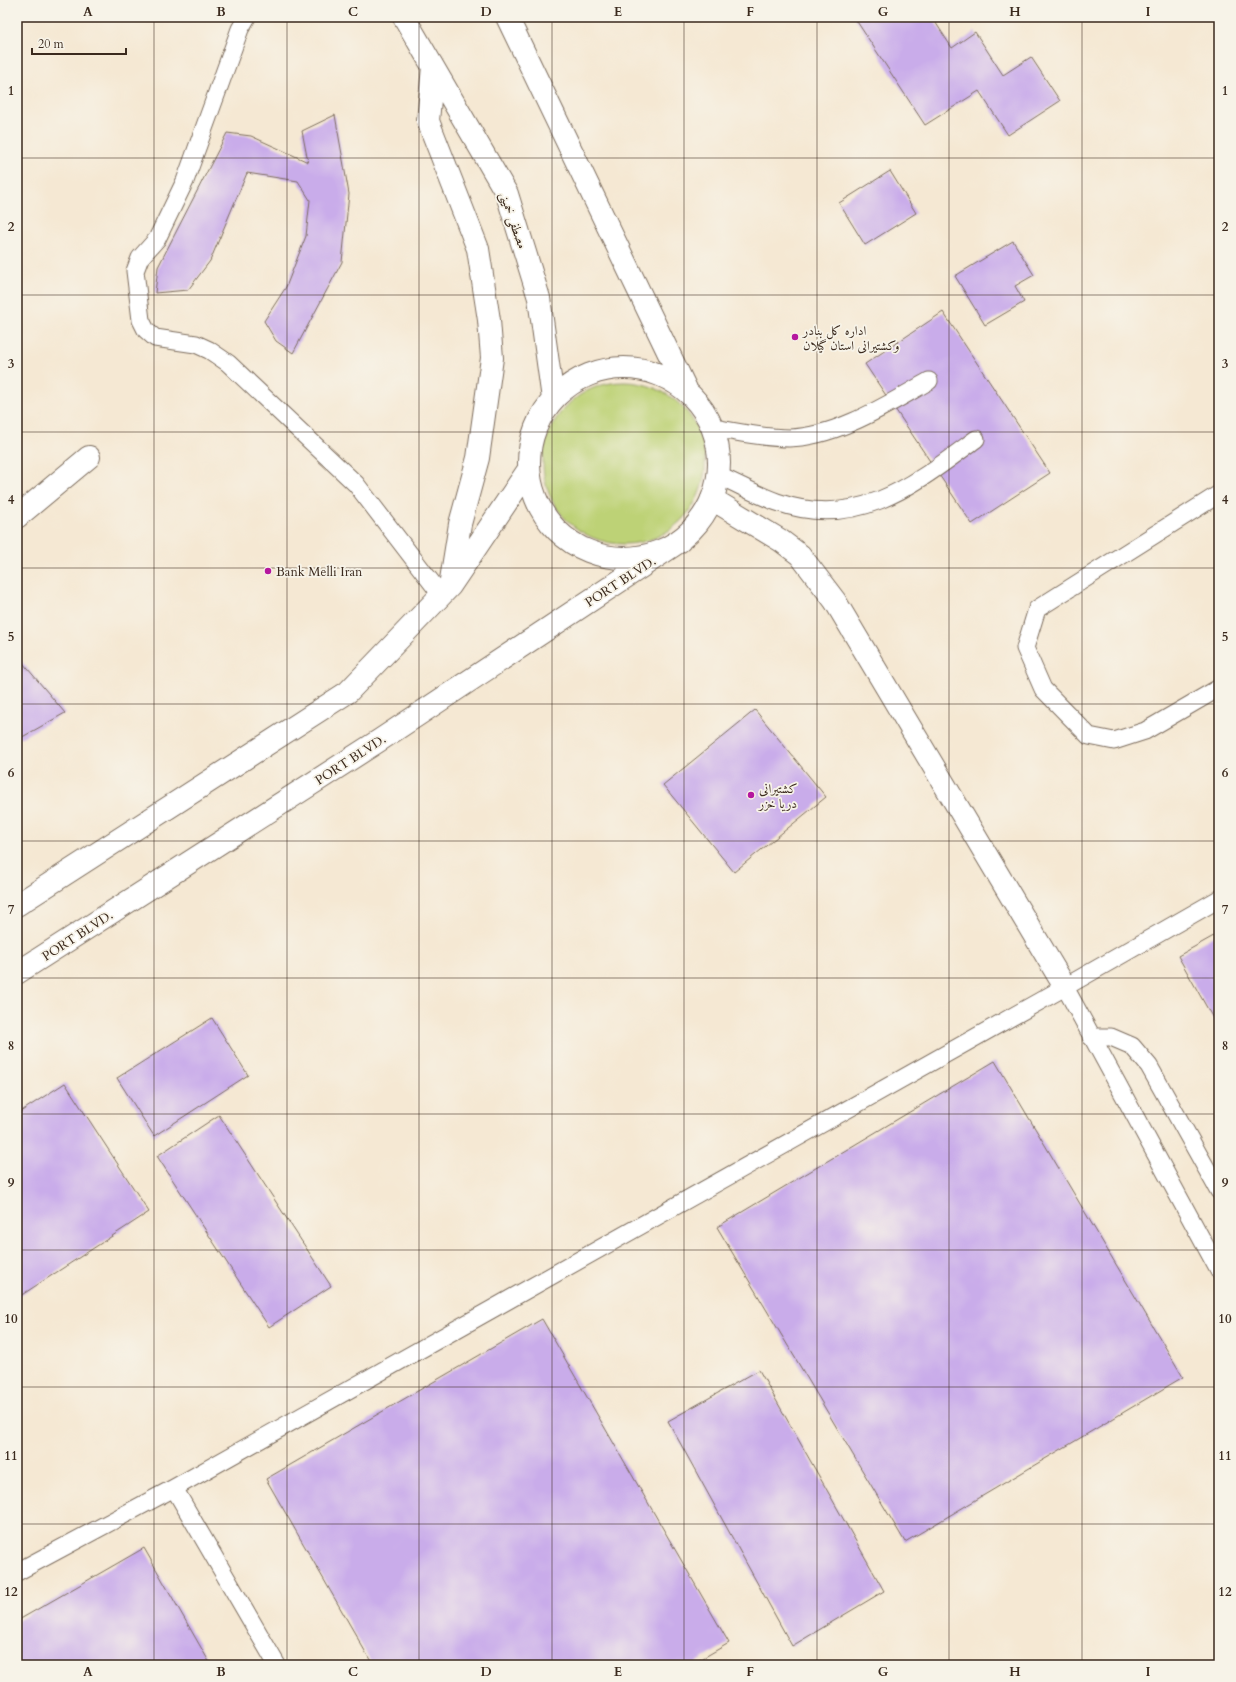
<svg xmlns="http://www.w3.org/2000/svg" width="1236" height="1682" font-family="Cardo,Amiri,serif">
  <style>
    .green { fill: #bdd276; stroke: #7c7e4a }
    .building { fill: #c9acea }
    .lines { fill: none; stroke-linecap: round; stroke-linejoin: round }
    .service-casing { stroke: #7c6c5d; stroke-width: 19 }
    .minor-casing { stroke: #7c6c5d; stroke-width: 24 }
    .tertiary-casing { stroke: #7c6c5d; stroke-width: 24 }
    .secondary-casing { stroke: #7c6c5d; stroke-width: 24 }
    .service { stroke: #fff; stroke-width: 17 }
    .minor { stroke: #fff; stroke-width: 22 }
    .tertiary { stroke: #fff; stroke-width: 22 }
    .secondary { stroke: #fff; stroke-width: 22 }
    .grid { fill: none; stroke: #3b2a1e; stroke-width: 1; stroke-opacity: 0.55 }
    .poi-dot { fill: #b5179e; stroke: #f7f3e8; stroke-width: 1.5 }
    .labels { text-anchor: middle; stroke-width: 3.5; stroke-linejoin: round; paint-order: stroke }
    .street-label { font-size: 13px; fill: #3b2a1e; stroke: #f7f3e8 }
    .poi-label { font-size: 13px; fill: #3b2a1e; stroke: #f7f3e8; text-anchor: start }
    .neatline { fill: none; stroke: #3b2a1e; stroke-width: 1.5 }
    .grid-label { font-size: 13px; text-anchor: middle; font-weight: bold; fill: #3b2a1e }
  </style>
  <rect width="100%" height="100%" fill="#f7f3e8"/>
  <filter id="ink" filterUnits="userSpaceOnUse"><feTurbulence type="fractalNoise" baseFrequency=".025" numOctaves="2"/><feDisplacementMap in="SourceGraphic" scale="8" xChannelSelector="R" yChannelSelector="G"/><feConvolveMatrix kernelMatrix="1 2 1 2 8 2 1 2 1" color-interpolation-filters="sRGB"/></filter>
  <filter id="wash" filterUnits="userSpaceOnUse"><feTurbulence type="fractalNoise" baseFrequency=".012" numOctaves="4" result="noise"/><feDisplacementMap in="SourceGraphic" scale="16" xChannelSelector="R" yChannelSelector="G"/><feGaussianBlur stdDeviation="0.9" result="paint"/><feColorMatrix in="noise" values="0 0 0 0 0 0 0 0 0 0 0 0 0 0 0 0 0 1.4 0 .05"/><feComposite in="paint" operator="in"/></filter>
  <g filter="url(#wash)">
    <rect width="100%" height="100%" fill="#f5e8d3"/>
    <path class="green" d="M543 463a81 81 0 1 1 162 0a81 81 0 1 1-162 0Z"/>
    <g id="blocks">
      <path class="building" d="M854,17h78l20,31 23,-16 28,43 28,-18 29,44 -52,34 -29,-44 -54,34z
        M335,115l14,79 -7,68 -49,91 -17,-12 -12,-20 22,-34 20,-51 4,-36 -12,-19 -51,-8 -37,88 -22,29 -33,3 3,-26 69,-134 24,3 57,26 -6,-31z
        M890,171l26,42 -51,32 -26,-42z
        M1013,241l21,34 -19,11 9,16 -39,23 -30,-49z
        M943,312l107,161 -78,51 -107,-160z
        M17,656l48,57 -48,27z
        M755,710l71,87 -92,75 -71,-87z
        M1219,933v96l-41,-73z
        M212,1018l36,57 -94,61 -37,-58z
        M995,1061l188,316 -278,165 -188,-315z
        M65,1083l84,129 -132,86v-184z
        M219,1115l112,171 -62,41 -112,-171z
        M542,1319l187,324 -38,22h-318l-107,-186z
        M759,1370l125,221 -92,55 -124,-225z
        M144,1548l67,117h-194v-44z"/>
    </g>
  </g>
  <g filter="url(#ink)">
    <use href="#blocks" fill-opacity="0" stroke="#7c6c5d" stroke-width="1"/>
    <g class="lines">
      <g class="service-casing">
        <path id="service" d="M247,17l-7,12 -55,152 -28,58 -17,19 -5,13 6,49 5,10 9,8 41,6 13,6 19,13 128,121 86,112
          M713,428c25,4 50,10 76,10 48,-1 99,-34 140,-57
          M719,476c19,8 38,19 58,26 81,29 138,-18 199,-63
          M1219,494l-182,115 -12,39 18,41 46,47 25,5 31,-10 74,-43
          M1065,987l154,284
          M1091,1037h20l21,9 17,20 70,125
          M174,1488l103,177
          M17,1572l157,-84 891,-501 154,-88"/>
      </g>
      <g class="minor-casing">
        <path id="minor" d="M17,517l72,-60"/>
      </g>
      <g class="tertiary-casing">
        <path id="tertiary" d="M712,499l68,41 20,15 35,46 230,386"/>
      </g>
      <g class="secondary-casing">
        <path id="secondary" d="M404,17l103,177 32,104 14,101
          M507,17l179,372
          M433,67l-5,54 50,128 11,71 3,38 -14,100 -18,66 -9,56
          M529 463a95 95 0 1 1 190 0a95 95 0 1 1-190 0Z
          M17,905l331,-213 102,-106 79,-117
          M17,973l363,-233 300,-199"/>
      </g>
      <use href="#service" class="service"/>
      <use href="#minor" class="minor"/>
      <use href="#tertiary" class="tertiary"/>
      <use href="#secondary" class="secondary"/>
    </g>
  </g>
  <path class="grid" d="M154,17v1648M287,17v1648M419,17v1648M552,17v1648M684,17v1648M817,17v1648M949,17v1648M1082,17v1648M17,158h1202M17,295h1202M17,432h1202M17,568h1202M17,704h1202M17,841h1202M17,978h1202M17,1114h1202M17,1250h1202M17,1387h1202M17,1524h1202"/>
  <g class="poi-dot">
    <circle cx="795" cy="337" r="4"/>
    <circle cx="268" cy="571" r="4"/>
    <circle cx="751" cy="795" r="4"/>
  </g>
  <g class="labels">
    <g class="street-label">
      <text transform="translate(514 220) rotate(71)" y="5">مصطفی خمینی</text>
      <text transform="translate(620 581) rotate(-33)" y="5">PORT BLVD.</text>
      <text transform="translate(350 759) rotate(-33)" y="5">PORT BLVD.</text>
      <text transform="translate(77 935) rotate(-33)" y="5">PORT BLVD.</text>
    </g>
    <g class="poi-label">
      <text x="803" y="335">اداره کل بنادر<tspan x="803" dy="15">وکشتیرانی استان گیلان</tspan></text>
      <text x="276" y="576">Bank Melli Iran</text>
      <text x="759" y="793">کشتیرانی<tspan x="759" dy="15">دریا خزر</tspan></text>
    </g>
  </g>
  <rect width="1236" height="1682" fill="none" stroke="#f7f3e8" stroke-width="44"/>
  <path d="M32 48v6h94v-6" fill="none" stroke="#3b2a1e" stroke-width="2"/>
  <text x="38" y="48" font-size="12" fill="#3b2a1e" stroke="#f7f3e8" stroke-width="3" paint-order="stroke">20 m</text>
  <rect x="22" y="22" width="1192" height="1638" class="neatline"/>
  <g class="grid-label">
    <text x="88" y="16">A</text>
    <text x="221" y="16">B</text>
    <text x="353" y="16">C</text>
    <text x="486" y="16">D</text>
    <text x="618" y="16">E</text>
    <text x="750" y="16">F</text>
    <text x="883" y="16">G</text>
    <text x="1015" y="16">H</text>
    <text x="1148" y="16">I</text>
    <text x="11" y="95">1</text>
    <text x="1225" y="95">1</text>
    <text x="11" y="231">2</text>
    <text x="1225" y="231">2</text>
    <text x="11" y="368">3</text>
    <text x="1225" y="368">3</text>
    <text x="11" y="504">4</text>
    <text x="1225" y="504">4</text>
    <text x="11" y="641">5</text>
    <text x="1225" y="641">5</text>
    <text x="11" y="777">6</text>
    <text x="1225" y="777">6</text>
    <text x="11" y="914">7</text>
    <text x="1225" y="914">7</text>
    <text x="11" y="1050">8</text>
    <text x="1225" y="1050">8</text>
    <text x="11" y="1187">9</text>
    <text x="1225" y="1187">9</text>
    <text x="11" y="1323">10</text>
    <text x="1225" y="1323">10</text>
    <text x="11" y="1460">11</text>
    <text x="1225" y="1460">11</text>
    <text x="11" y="1596">12</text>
    <text x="1225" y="1596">12</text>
    <text x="88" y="1676">A</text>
    <text x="221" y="1676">B</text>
    <text x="353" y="1676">C</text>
    <text x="486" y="1676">D</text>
    <text x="618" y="1676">E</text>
    <text x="750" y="1676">F</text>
    <text x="883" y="1676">G</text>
    <text x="1015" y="1676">H</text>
    <text x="1148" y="1676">I</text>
  </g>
</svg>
